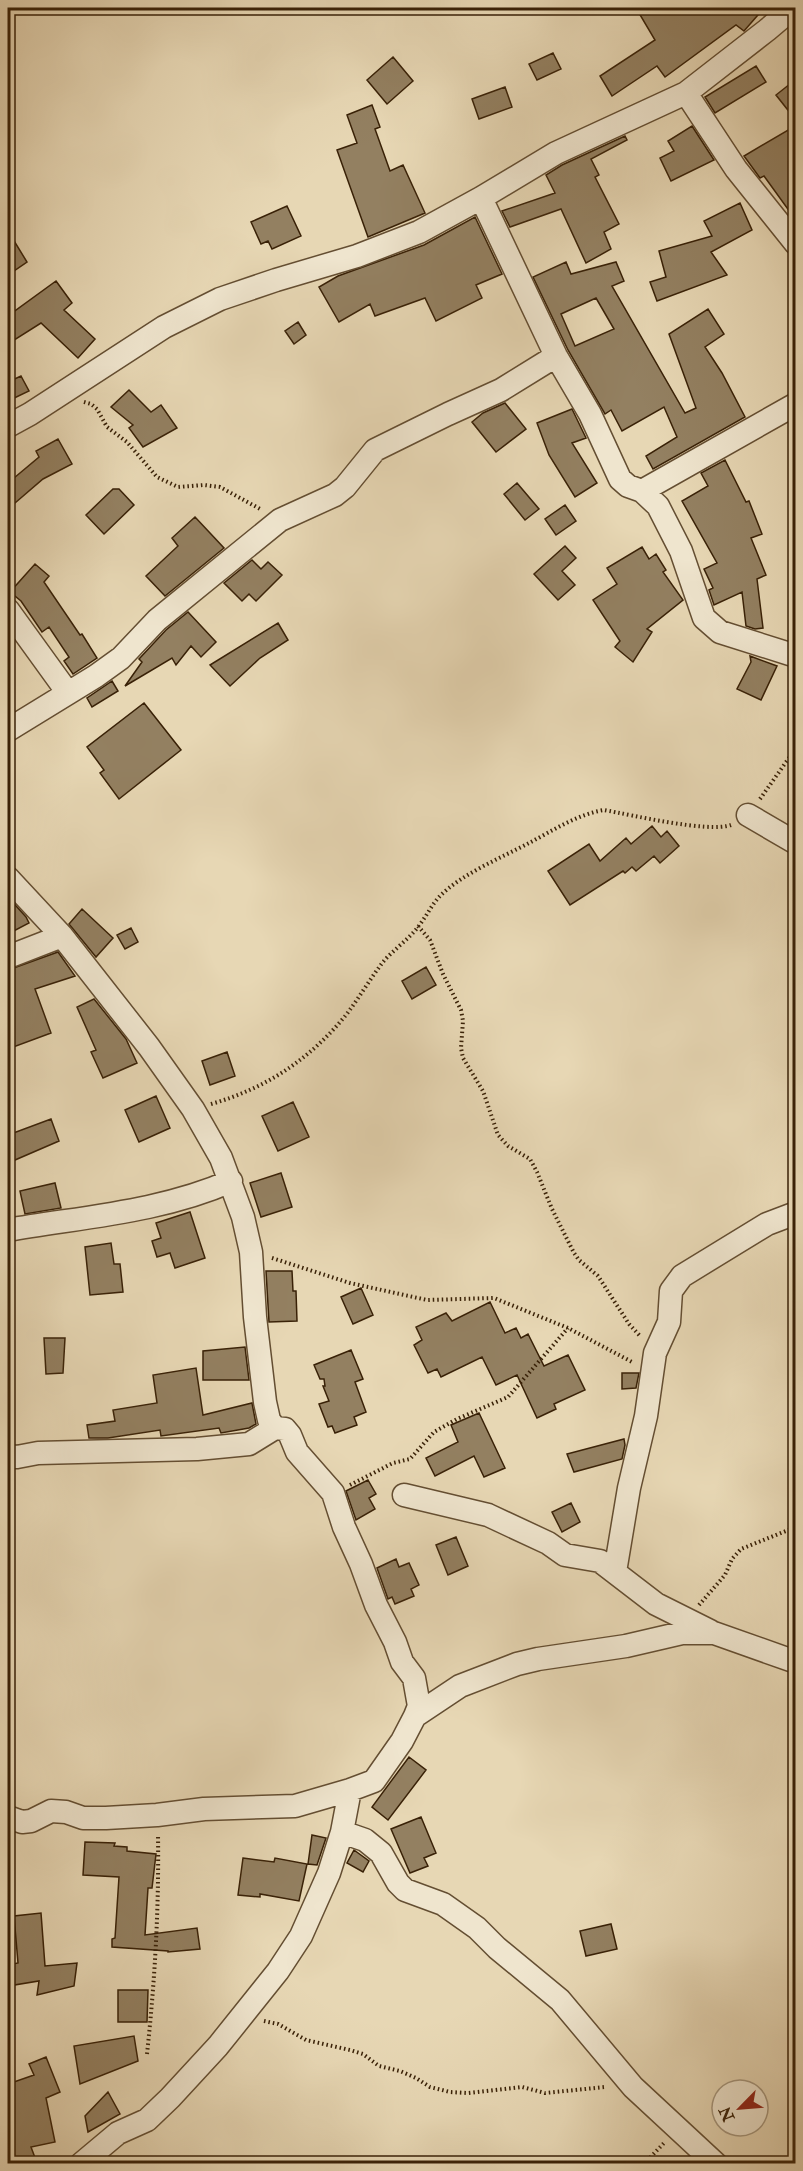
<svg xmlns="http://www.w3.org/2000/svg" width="803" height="2171" font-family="'IM FELL Double Pica',serif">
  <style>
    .building { fill: #938061; stroke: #392107; stroke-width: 1.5; fill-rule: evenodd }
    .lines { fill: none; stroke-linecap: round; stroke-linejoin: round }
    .minor-casing { stroke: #644e32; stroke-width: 25 }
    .path { stroke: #392107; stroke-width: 4; stroke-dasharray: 1.5 3; stroke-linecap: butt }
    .minor { stroke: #efe5ce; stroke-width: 22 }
  </style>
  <rect width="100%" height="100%" fill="#e7d7b4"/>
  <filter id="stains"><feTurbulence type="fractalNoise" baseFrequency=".00333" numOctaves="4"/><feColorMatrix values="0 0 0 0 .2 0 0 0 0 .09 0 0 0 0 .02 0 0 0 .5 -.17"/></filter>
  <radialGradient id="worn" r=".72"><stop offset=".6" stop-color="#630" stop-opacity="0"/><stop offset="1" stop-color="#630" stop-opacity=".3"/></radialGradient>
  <path class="building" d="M636,8h128l-20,23 -8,-6 -71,52 -8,-11 -45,30 -12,-20 55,-36z
    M553,53l8,16 -24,11 -8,-16z
    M393,57l20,24 -26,23 -20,-24z
    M756,66l10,16 -51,31 -10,-16z
    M795,80v39l-19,-24z
    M505,87l7,20 -33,12 -7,-20z
    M372,105l8,22 -5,2 15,42 13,-6 22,48 -57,24 -31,-87 20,-7 -10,-28z
    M692,126l22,34 -43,21 -11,-23 14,-7 -6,-10z
    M795,126v93l-31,-43 -4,2 -16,-22z
    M625,136l2,4 -36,19 8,16 -4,2 24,47 -15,8 7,17 -25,14 -25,-54 -51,18 -8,-16 53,-18 -9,-18 16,-10z
    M740,203l12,27 -41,22 16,23 -70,26 -7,-19 16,-5 -7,-26 53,-15 -8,-15z
    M287,206l14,30 -29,13 -4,-8 -7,3 -10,-22z
    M475,217l27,57 -26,11 6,13 -46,23 -11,-23 -50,18 -5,-12 -31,18 -20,-35 19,-11 86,-31z
    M8,231l19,31 -19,13z
    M566,262l5,12 45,-12 8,19 -12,5 73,127 11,-5 -27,-74 39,-25 16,25 -19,13 17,26 23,44 -92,52 -7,-13 31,-19 -13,-30 -42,24 -11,-21 -6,4 -37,-64 -35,-73zM596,298l18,31 -39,17 -14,-32z
    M56,281l16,22 -8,7 31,29 -17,19 -37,-35 -33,21v-28z
    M298,322l8,13 -12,9 -9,-13z
    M21,376l8,15 -21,10v-19z
    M129,390l22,22 10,-7 16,23 -34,19 -14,-19 4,-3 -22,-18z
    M505,403l21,26 -30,23 -24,-30 11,-9z
    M572,409l14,29 -14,5 25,40 -22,14 -26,-42 -12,-32z
    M58,439l14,25 -29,15 -28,24 -7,-9v-11l31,-26 -3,-6z
    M725,460l21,42 3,-1 13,33 -11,4 15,37 -9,4 6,49 -8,1 -9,-3 -4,-34 -28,13 -5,-15 4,-2 -9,-19 13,-6 -35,-62 26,-15 -7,-13z
    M517,483l22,26 -14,11 -21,-26z
    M113,489h6l15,16 -30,29 -18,-19z
    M565,505l11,16 -20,14 -11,-16z
    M195,517l29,31 -59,48 -19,-20 32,-30 -6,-8z
    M565,546l11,12 -14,13 13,14 -17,15 -24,-26z
    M642,547l7,12 7,-5 10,16 -3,2 20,28 -36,29 5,3 -19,30 -18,-15 5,-6 -27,-41 24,-16 -10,-16z
    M252,560l9,9 7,-7 14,13 -26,26 -7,-7 -7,7 -18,-18z
    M35,564l14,12 -5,6 36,53 2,-1 15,24 -24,16 -9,-13 5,-4 -20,-30 -7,5 -21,-31 -11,-9z
    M188,612l28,30 -15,15 -10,-11 -15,19 -4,-7 -47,28 17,-24 -3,-3 27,-29z
    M278,623l10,17 -28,18 -30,28 -20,-21z
    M750,656l27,10 -16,34 -24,-11 14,-27z
    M112,681l6,10 -26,16 -5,-9z
    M144,703l37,47 -62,49 -19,-26 4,-3 -17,-23z
    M652,826l9,11 6,-6 12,15 -19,17 -6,-7 -18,15 -4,-4 -7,6 -2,-2 -53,34 -22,-34 41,-27 11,17 26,-23 5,6z
    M8,897l18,20 3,6 -21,11z
    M82,909l31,29 -17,19 -27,-33z
    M131,928l7,14 -13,7 -8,-14z
    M58,952l17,24 -40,13 16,44 -43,16v-79z
    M426,967l10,18 -24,14 -10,-18z
    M94,999l32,40 11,24 -34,15 -12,-26 5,-2 -19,-43z
    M227,1052l8,24 -25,9 -8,-24z
    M156,1096l14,32 -31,14 -14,-32z
    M293,1102l16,35 -31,14 -16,-35z
    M51,1119l8,22 -51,22v-28z
    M281,1173l11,34 -31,10 -11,-34z
    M55,1183l6,25 -36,6 -5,-23z
    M190,1212l15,46 -30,10 -5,-15 -13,4 -5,-16 9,-3 -5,-15z
    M111,1243l3,21h6l3,28 -33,3 -5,-48z
    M266,1271h26l1,20h3l1,30 -28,1z
    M361,1288l12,27 -20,9 -12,-27z
    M490,1302l15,31 11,-5 5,10 7,-4 16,32 24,-11 17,35 -31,14 2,5 -19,9 -20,-43 -21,10 -14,-28 -41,20 -4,-8 -9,4 -14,-28 8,-5 -6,-13 30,-14 6,8z
    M44,1338h21l-2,35 -17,1z
    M245,1347l4,33h-46v-29z
    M351,1350l12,29 -8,3 11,30 -12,5 3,8 -22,8 -3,-7 -4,1 -9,-23 10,-3 -6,-15h2l-1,-7h-4l-6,-14z
    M196,1368l7,47 49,-12 4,21 -7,4 -28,5 -2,-5 -58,8 -1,-6 -52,8h-19l-2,-13 28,-4 -2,-11 44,-7 -4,-28z
    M622,1373h17l-3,15 -14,1z
    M479,1413l26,55 -21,9 -10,-21 -39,20 -9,-18 32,-16 -7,-17z
    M624,1439l1,6 -3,14 -48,13 -7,-18z
    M368,1480l8,14 -7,4 6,11 -19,11 -10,-29z
    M571,1503l9,19 -18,10 -10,-20z
    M456,1537l12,29 -20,9 -12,-30z
    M396,1559l3,8 10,-4 10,22 -8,4 3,7 -19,8 -3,-7 -4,2 -11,-31z
    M409,1757l17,13 -38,50 -16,-13z
    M421,1817l15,36 -12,5 4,8 -18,7 -19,-44z
    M312,1835l14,3 -9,27 -9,-1z
    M85,1842l30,1 -1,3 13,1v4l29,3 -4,34h-4l-3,47 52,-7 3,21 -32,3v-1l-56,-4v-8l3,-1 4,-61 -36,-2z
    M354,1850l15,11 -6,11 -16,-9z
    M243,1858l31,4 1,-4 32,6 -8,37 -39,-7v3l-22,-2z
    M41,1913l4,53 32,-3 -3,23 -37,9 2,-14 -31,5v-21l10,-2 -4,-47z
    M611,1924l6,25 -31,7 -6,-25z
    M118,1990h30l-1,32h-29z
    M134,2036l4,25 -58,23 -6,-38z
    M46,2057l14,35 -14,6 9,44 -24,5 6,16h-21l-8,-41v-38l26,-9 -5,-11z
    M108,2092l12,22 -32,18 -3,-16z"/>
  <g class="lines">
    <g class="minor-casing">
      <path id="minor" d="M686,93l50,76 60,75
        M481,198l75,158 34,58 30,65 8,7 14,5 16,15 23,45 23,67 16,14 76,24
        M8,426l22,-12 134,-87 56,-28 56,-19 81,-24 62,-24 62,-34 75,-45 130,-60 81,-63 26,-22
        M642,491l154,-87
        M8,610l60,83
        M8,730l88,-54 25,-18 36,-38 123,-100 55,-25 10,-8 30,-37 73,-36 53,-24 55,-34
        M748,815l48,28
        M8,878l54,58 87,111 44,62 28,49 22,59 8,35 4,65 10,85 4,18 6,8
        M8,957l54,-21
        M8,1230c74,-13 153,-18 223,-49
        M8,1456l9,1 21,-4 159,-4 52,-5 26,-16 10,1 5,6 7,17 36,41 11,34 17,37 15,41 19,37 7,20 12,16 5,28 -4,10
        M404,1495l84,20 60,28 17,12 35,6 56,43 54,27
        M615,1572l14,-84 17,-72 9,-63 14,-31 2,-31 11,-15 85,-52 29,-11
        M8,1817l14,5 9,-1 20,-10 15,1 17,6h23l51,-3 47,-6 91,-3 55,-16 24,-9 28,-40 13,-25 45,-30 57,-22 21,-5 88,-13 56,-13h32l82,29
        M342,1832l23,8 16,13 17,30 7,7 38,14 34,24 20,20 63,52 73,87 83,77
        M81,2164l37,-31 29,-13 23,-22 48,-52 60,-75 23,-35 28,-63 13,-41 8,-42"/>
    </g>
    <path class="path" d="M84,402l7,2 6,5 10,18 20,15 30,35 21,10 26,-2 16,2 42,23
      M760,799l36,-51
      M418,926l12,14 13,34 18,36 2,11 -2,27 2,10 20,33 15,44 10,11 22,13 7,13 15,37 22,44 5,7 19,16 31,48 12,13
      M211,1104c56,-16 99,-45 135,-89 13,-17 24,-36 37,-53 10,-12 25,-22 35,-35 8,-10 13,-21 21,-30 22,-23 62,-39 90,-54 23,-12 49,-29 75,-33 28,5 104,23 127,15
      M272,1258l78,25 77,17 67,-2 74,30 66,35
      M350,1485l43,-22 17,-4 24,-27 23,-13 51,-22 60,-69
      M699,1605l26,-30 7,-16 9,-10 55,-22
      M8,1921l3,30
      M264,2021l14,3 28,16 44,10 13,4 16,12 21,5 16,7 14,9 20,5 18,1 54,-6 23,6 60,-6
      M147,2054c8,-74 12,-146 11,-220
      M644,2164l21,-22"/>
    <use href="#minor" class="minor"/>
  </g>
  <rect width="803" height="2171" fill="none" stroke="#e7d7b4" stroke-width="30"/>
  <rect x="9" y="9" width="785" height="2153" fill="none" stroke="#392107" stroke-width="3"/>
  <rect x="15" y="15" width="773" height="2141" fill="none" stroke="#392107" stroke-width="1.5"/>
  <g transform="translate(740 2108) rotate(245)"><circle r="28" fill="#efe5ce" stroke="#a6977e" stroke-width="1.5"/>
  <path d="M0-4.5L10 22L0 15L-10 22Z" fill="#8f2418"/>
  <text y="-9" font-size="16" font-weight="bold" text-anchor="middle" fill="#392107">N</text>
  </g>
  <rect width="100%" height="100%" filter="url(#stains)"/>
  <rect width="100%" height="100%" fill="url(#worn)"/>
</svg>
